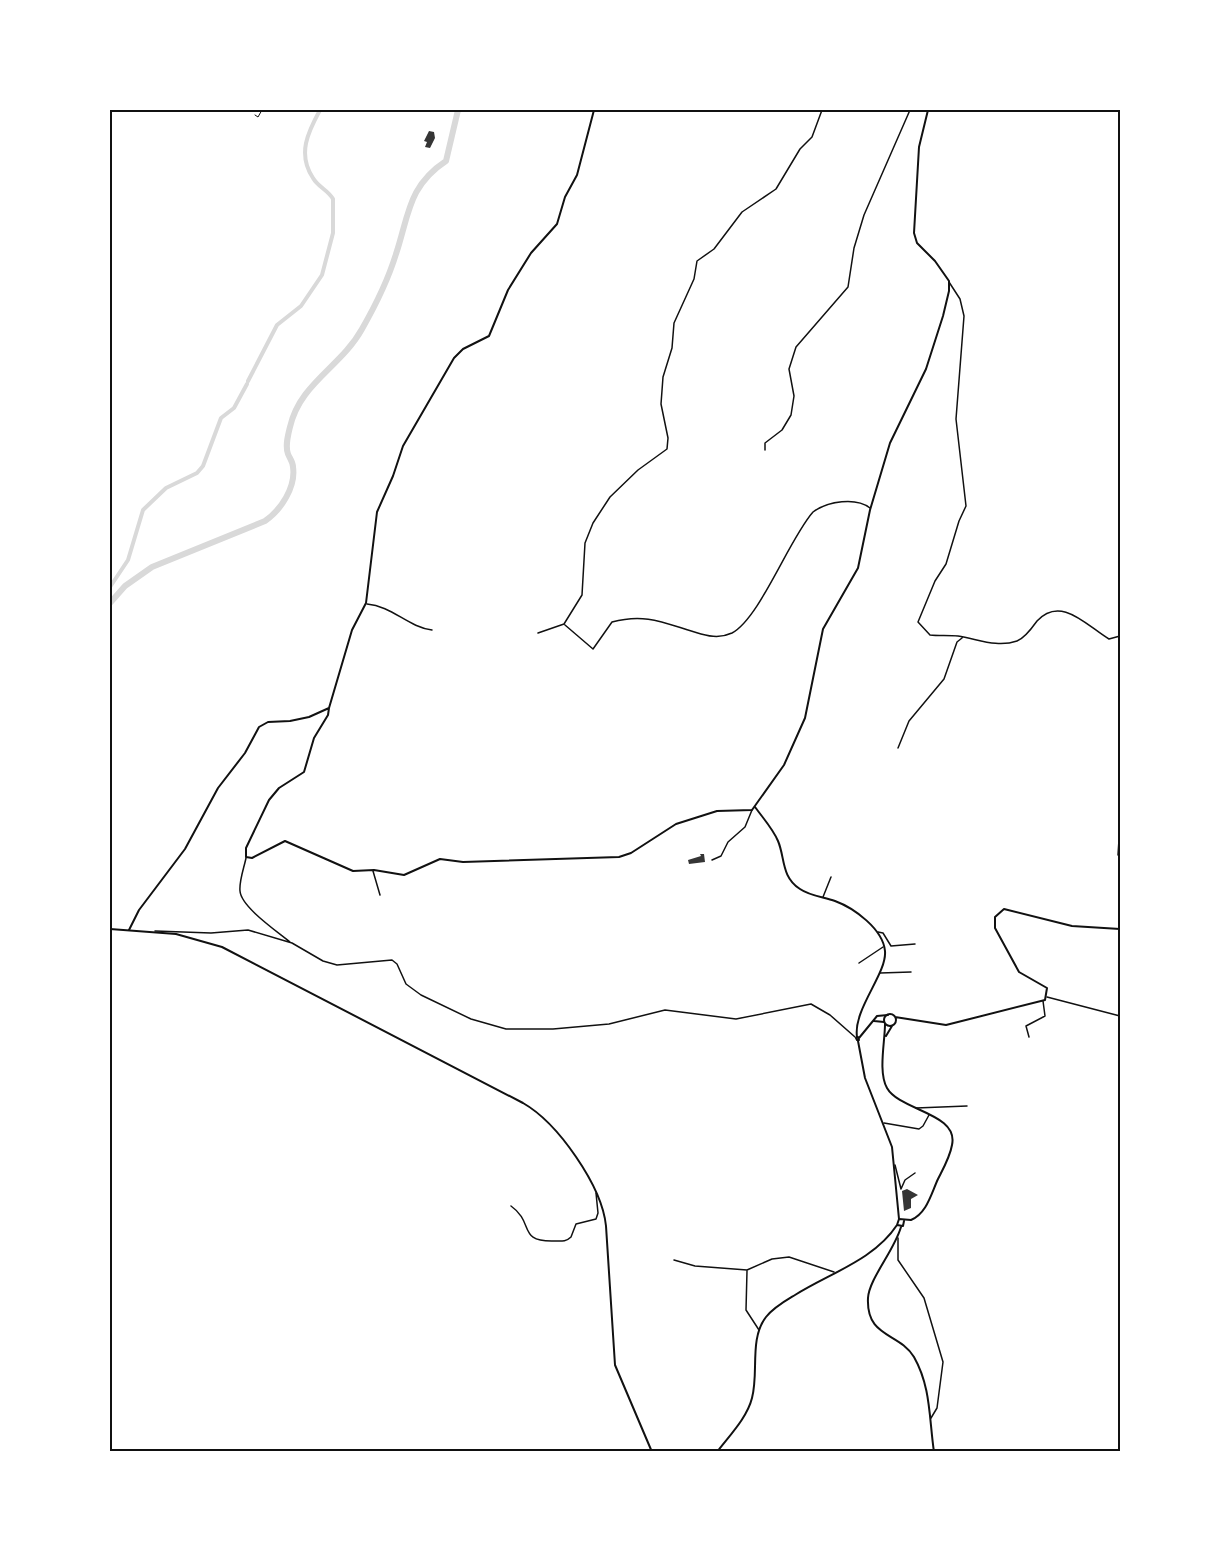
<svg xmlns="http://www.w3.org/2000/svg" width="1230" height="1561" font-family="'Golos Text',sans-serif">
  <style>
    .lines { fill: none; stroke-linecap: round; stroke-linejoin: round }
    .canal { stroke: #d9d9d9; stroke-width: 4 }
    .river { stroke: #d9d9d9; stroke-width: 6 }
    .building { fill: #353535 }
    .service { stroke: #111; stroke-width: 1 }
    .minor { stroke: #111; stroke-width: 1.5 }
    .tertiary { stroke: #111; stroke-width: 2 }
    .secondary { stroke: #111; stroke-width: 2 }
    .neatline { fill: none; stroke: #111; stroke-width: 2 }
  </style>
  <rect width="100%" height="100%" fill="#fff"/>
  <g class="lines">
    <path class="canal" d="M248,381l29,-56 24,-19 21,-31 11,-42v-34c-5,-9 -15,-12 -20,-21 -16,-24 -5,-46 7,-68
      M110,587l18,-27 15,-50 23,-22 31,-15 6,-7 18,-48 13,-10 13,-24"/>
    <path class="river" d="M110,603l15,-17 27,-19 113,-46c16,-11 31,-34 28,-54 0,-5 -3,-8 -5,-13 -3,-8 0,-19 2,-27 10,-44 51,-60 72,-98 12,-21 27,-52 34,-75 13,-39 12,-68 50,-93l12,-51"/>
  </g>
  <path class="building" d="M429,131l5,1 1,6 -5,10 -5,-1 2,-5 -3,-1z
    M700,854h4l1,8 -16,2 -1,-4 13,-4z
    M907,1189l11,6 -7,4v9l-7,3 -2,-20z"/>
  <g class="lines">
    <path class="service" d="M255,115l3,2 4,-7"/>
    <path class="minor" d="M949,282l11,17 4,17 -8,103 10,87 -7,15 -13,43 -11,17 -17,41 12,13c9,1 18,0 28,1 20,3 39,12 59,5 8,-3 15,-13 20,-20 24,-26 50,5 72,18l11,-3
      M765,450v-7l17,-13 9,-15 3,-19 -5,-27 7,-22 52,-60 6,-39 10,-33 46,-105
      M367,604c25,2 41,23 65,26
      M565,625l28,24 19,-27c36,-10 56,3 89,12 11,3 20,4 31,-1 28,-15 57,-94 81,-121 15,-11 43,-15 57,-4
      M538,633l26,-9 18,-29 3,-52 8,-20 17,-26 28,-27 29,-21 1,-11 -7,-34 2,-27 9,-29 2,-25 20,-44 3,-18 17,-12 28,-37 34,-23 24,-40 12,-12 10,-27
      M898,748l11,-27 35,-42 13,-37 5,-4
      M1118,855l2,-31
      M246,858c-2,10 -7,23 -6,33 1,16 38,41 50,51
      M712,860l9,-4 7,-14 17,-15 7,-17
      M373,871l7,24
      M823,897l8,-20
      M155,931l56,2 37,-3 44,13 31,18 14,4 55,-5 5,4 9,20 15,11 50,24 35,10h47l56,-5 56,-14 71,9 75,-15 19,11 25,22
      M878,932l5,1 8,13 24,-2
      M859,963l24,-16
      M880,973l31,-1
      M1047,997l73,19
      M1029,1037l-3,-11 19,-10 -2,-15
      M916,1108l51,-2
      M884,1123l35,6 4,-3 6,-11
      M895,1165l6,24 4,-9 10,-7
      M511,1206c24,17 6,36 43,35 7,0 12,1 17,-4l5,-13 20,-5 2,-6 -2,-20
      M898,1238v22l26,38 19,64 -6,46 -6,10
      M674,1260l21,6 52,4 25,-11 17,-2 45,15
      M747,1271l-1,39 13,20"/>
    <path class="tertiary" d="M329,708l-1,7 -14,23 -10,34 -25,16 -10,12 -23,48v9l6,1 33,-17 68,30 21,-1 30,5 36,-16 23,3 156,-5 12,-4 45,-29 41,-13 35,-1 32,-45 21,-47 18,-89 35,-61 12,-58 20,-67 36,-74 17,-53 6,-25v-10l-14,-20 -18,-18 -3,-10 5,-86 9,-37
      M755,807c8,11 18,22 23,34 7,16 3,36 22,48 10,7 24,8 35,12 19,7 48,28 50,50 2,23 -32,58 -28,86
      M129,930l10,-20 46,-61 33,-61 27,-35 14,-26 9,-5 22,-1 19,-4 20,-9 23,-78 14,-27 11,-91 16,-36 10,-30 51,-88 9,-9 26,-13 19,-46 23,-37 26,-29 8,-27 12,-22 17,-65
      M874,1021l10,1
      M858,1037l1,3h-2l-1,-2z
      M859,1038l18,-22 11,-1
      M858,1041l7,37 27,69 7,72"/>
    <path class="secondary" d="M110,929l66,5 46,13 301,156c35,20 79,83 83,123l9,139 37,87
      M884 1020a6 6 0 1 1 12 0a6 6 0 1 1-12 0Z
      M895,1017l51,8 99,-25 2,-12 -28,-16 -24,-44v-11l9,-8 68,17 48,3
      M885,1024c0,18 -7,48 2,64 13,23 72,25 65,57 -2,12 -9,24 -14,34 -7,15 -11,34 -27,41l-12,-1 -2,6 6,1 1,-5
      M886,1036l6,-10
      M901,1227c-7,24 -32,52 -33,71 -2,40 31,34 46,59 17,30 15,61 20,95
      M717,1452c12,-16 30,-34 35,-54 7,-26 -3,-59 14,-81 8,-10 19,-16 29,-22 35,-22 79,-35 102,-70"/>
  </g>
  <rect width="1230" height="1561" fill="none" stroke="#ffffff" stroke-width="222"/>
  <rect x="111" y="111" width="1008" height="1339" class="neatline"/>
</svg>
